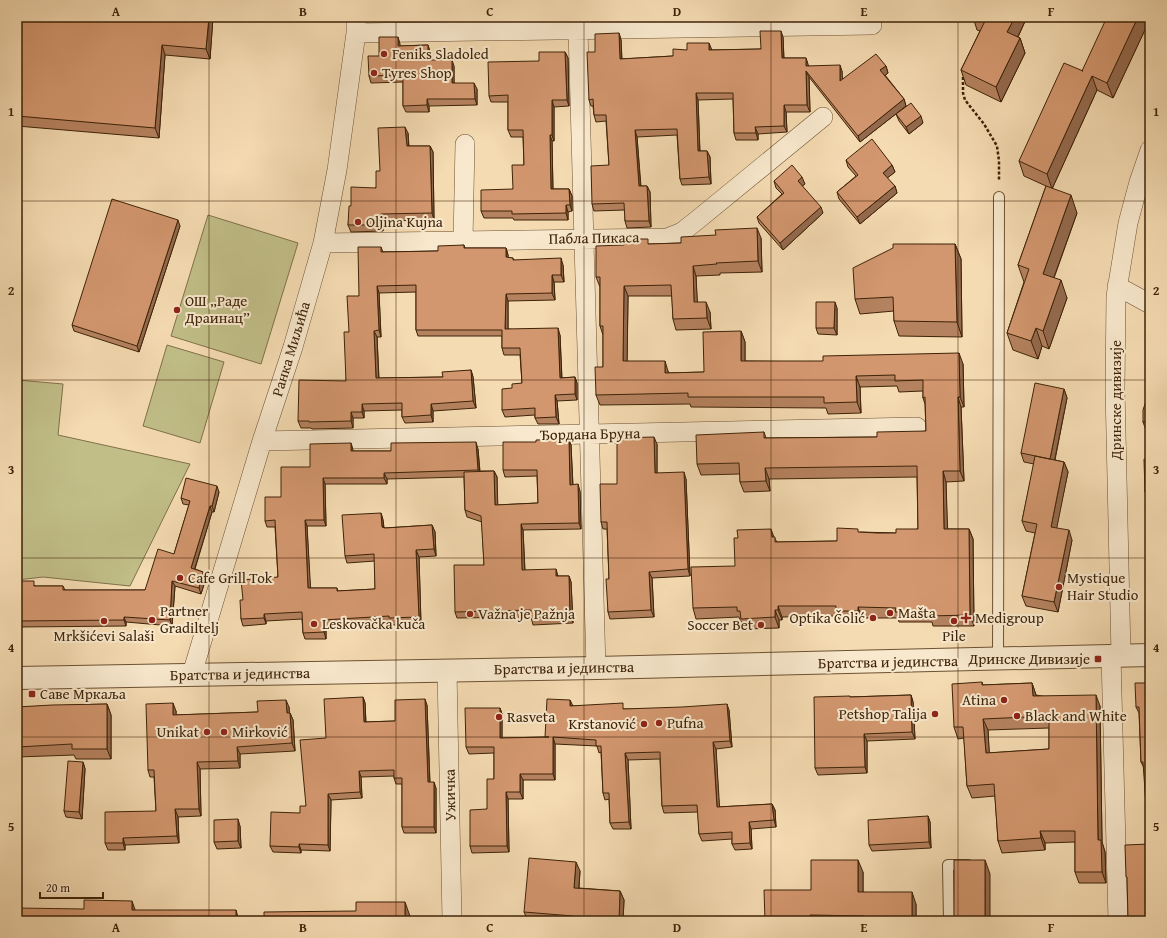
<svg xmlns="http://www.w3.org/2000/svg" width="1167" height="938" font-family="'Gentium Book Plus',serif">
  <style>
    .green { fill: #c1be88; stroke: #807048 }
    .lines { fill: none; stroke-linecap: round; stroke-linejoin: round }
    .service-casing { stroke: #6c5132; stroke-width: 12 }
    .minor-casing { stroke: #6c5132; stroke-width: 20 }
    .tertiary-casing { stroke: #6c5132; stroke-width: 24 }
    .path { stroke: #3e2308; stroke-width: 2.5; stroke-dasharray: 3 2; stroke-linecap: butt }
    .service { stroke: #f8e8cd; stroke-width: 10 }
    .minor { stroke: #f8e8cd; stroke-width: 19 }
    .tertiary { stroke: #f8e8cd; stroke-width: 22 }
    .wall { fill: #b5825f; stroke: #3e2308; fill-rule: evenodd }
    .shaded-wall { fill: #946a4e; stroke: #3e2308 }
    .building { fill: #d3976f; stroke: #3e2308; fill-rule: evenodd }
    .grid { fill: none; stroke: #3e2308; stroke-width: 1; stroke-opacity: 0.55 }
    .poi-dot { fill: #8f2418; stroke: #f8e8cd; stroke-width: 1.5 }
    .labels { text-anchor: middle; stroke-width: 4; stroke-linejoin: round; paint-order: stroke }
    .poi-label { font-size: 15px; fill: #3e2308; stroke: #f8e8cd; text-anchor: start }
    .street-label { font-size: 15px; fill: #3e2308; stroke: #f8e8cd }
    .neatline { fill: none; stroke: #3e2308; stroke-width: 1.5 }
    .grid-label { font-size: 13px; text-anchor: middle; font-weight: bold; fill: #3e2308 }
  </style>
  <rect width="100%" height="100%" fill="#f5dbb2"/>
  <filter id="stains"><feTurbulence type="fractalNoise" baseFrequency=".005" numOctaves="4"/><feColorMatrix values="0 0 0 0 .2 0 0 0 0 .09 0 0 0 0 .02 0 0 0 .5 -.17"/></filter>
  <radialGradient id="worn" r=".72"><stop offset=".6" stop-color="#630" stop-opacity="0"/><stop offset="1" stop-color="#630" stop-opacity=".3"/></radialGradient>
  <path class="green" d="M208,215l90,28 -37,121 -90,-28z
    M167,345l57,17 -24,81 -57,-17z
    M17,380l46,4 -5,51 132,29 -60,122 -87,-9 -26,3z"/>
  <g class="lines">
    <g class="service-casing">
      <path id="service" d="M998,659l1,-462
        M949,921l-1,-56h20"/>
    </g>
    <g class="minor-casing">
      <path id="minor" d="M578,30l18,638
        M356,33l516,-8
        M463,241l2,-97
        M323,243l344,-5 15,-6 14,-11 127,-104
        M1117,286l33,18
        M262,441l655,-14
        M1121,655l-6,-266 1,-93 12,-73 11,-41 11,-32
        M1111,656l7,265
        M447,670l5,251
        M192,674l70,-233 31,-94 30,-104 14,-73 19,-137v-16"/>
    </g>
    <g class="tertiary-casing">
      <path id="tertiary" d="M17,678l579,-10 554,-13"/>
    </g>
    <path class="path" d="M963,77v16l2,7 19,24 13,22 2,15v20"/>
    <use href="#service" class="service"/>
    <use href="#minor" class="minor"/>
    <use href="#tertiary" class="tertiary"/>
  </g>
  <path class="wall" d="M17,17h196l-3,42 -45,-4 -6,83 -142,-12z
    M601,17h41l-41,1z
    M973,17h54l-9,20 2,1 5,15 -24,49 -35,-17 -5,-15 19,-39 -3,-1z
    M1150,17v2l-37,79 -16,-8 -45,99 25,24 -23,65 13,20 -18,51 -7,-3 -4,13 -25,-9 -6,-17 17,-51 -6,-17 28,-79 -22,-10 -5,-15 63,-90z
    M619,33l2,7 1,19 51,-3 39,-6 49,-1 22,-12 1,21h22l2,8 34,5v8l44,-13 2,7 -3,2 19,24 2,7 -46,36 -51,-65 1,35h-24l1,20 -29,2v6h-22l-2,-7 -1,-34 -35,1 2,51h7l3,6 1,27 -29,1 -2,-6 -3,-44 -40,2 4,49h6l3,6 1,35 -24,1 -2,-7v-11l-31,1 -2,-7 17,-39 -3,-44 -10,1 -2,-7 -1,-9h-2l-2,-6 6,-48z
    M398,37l2,9 28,-1 2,7v8l24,6v17l23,6v16l-48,1v6h-23l-3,-6v-24l-32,1 -2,-7 10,-20z
    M565,52l3,6 1,48 -15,1v34h-2l1,48h16l3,7v15l-4,1v8h-54l-1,-2h-29l-3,-7 32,-22 11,-24 -1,-28h-12l-3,-7v-28h-17l-2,-6 50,-35z
    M896,114l27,9 -14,11 -10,-13z
    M408,133l1,13h21l3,6 1,68 -51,1v10l-32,1 -3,-7 3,-19 25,-18 4,-17z
    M846,160l46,5 3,7 -8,6 8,8 2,7 -37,31 -21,-25 -2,-7 19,-16 -8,-9z
    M774,181l31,3 -3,2 21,27 -40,37 -24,-27 -2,-6 25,-23 -6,-6z
    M180,226l-41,126 -65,-21 -2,-6z
    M761,238l1,34 -42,1v2l-24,1 1,26 13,10 1,17 -35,1 -3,-11 -1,-23h-44l-1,65 41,10 1,2 35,-1 37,-41 4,11v19l218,3 1,43h-3l3,74 -18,1 1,47h22l4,10 1,87h-41l-1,-4h-33l-1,-4h-36v4l-22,-1 -2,-5 -56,1v3h-3v8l-34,1 -3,-7h-1l-2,-5 -43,2 -3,-11 42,-42 39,-29 3,5 60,-1 23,-9 36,1 22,-4 -1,-52 -148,2 1,12 -26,1 -4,-10v-8l-39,1 -4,-11 67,-32 2,6 111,-1 49,-6 -1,-27 -2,-6v-7l-24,1 -2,-6 -37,1 1,26 -33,1 -2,-6 -135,-1 -1,-3 -90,1 -4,-10 7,-28v-32l-3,-9v-39l-4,-10 28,-32 26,-1 31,-1z
    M955,244l6,15 1,78 -63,-1 -5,-15v-10l-34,3 -5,-15z
    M464,245l1,3h41l2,7v3h5v2l50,5 1,17h-10l1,18 -47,1v28l52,6 2,43 13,-1 2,6v17l-20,1 2,23h-21l-3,-6v-3l-30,2 -3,-7 10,-22 10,-5 -2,-28h-16l-2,-7v-12h-84l-2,-6v-38l-37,1 2,44h-4l2,41 64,-1 28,-7 2,7 3,31 -43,3v11l-28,1 -3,-6v-7l-38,1v7h-11v10l-41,1 -1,-1h-10l-3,-7 48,-40 3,-49 10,-36 22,-49 2,5 55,-1z
    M837,308v27l-19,-1 -2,-6z
    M1150,363v67h-4l-3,-8 6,-21z
    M1064,389l3,9 -12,62 9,2 4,10 -12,56 16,12 -14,72 -32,-6 -4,-10 13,-63 -9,-2 -4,-10 12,-57 -10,-2 -3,-9z
    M569,439l2,6 2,40 7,6 1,38 -58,1 2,40 33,6h11l2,6 2,41 -40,2 -2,-8 -74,1 -2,-6 29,-47 -2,-43 -15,-5 -2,-7 -1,-33 -77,2v5h-62l1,42h-19l3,62h27l1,3 37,-2v-28l-28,2 -2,-7 36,-43 2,7 1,7 1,1 47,-3 3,7 1,24 -17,1 2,67 -30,1v-2l-65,3v13h-21l-2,-6 -1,-14 -36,2v3l-23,2 -2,-7 2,-19 35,-23 -3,-50h-8l-2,-6 45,-54 41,-24 2,8h38l87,-2 2,22h14l3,6v28l41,-2 -1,-27 -32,1 -2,-7 33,-28z
    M657,444v29l29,6 4,97 -38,2 2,39 -44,2 -2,-7 1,-33 -2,-50h-4l-2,-7 16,-38z
    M1150,454v46h-2l-3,-8z
    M219,492l-5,20h-2l-17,57 8,3 3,6 -5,16 -26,-8 -3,40 -46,-4v4l-109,1v-46l19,5h27l2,4h80l29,-36 15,-49 -6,-1 -2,-6z
    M982,682l1,3 49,-2 4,12 64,11 2,136 3,10 1,31h-27l-4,-11v-30l-30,1v7l-43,3 -4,-12 -3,-45 -23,2 -5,-12 -3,-48 -6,1 -4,-12zM1049,728v21l-60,4 -1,-23z
    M1150,683v128l-2,1 -2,-7 -2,-37 -3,-6 -2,-49 -3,-6z
    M911,695l2,7 2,37 -48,2v32l-49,2 -3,-7 35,-71z
    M363,697l2,6 1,19 29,-1 32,-16 3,77 6,6v45h-32l-2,-6v-43h-6l-2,-6v-2l-33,1 1,21 -31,2 -1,51 -29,-1v3l-28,-1 -3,-6 36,-40 20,-68z
    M570,700l2,6 53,3 104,1 3,37 -16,2 3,58 53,-3 3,6 1,17 -25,2 1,20 -17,1 -3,-6v-5l-30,2 -3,-7 -1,-22 -34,1 -2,-7 -2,-47 -32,1 3,69h-18l-3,-6 -1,-24 -4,1 -2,-7 -2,-41 -2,1 -2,-7 -42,-2v36h-32v19h-15l1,53 -37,1 -2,-7 17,-37 7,-30v-26l-25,1 -3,-7 34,-39 2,6v24l43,-1z
    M107,704l4,11v44h-35l-2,-4 -57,2v-50z
    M289,707v6h1l3,7 2,31 -55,3v14l-40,1 1,47 -23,1 1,26 -54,2v5h-17l-3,-7 51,-32 -2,-34h-4l-2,-7 28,-59v4l82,-3z
    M83,762l2,7 -3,50 -16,-2 -2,-6z
    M928,816l2,6 1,26 -59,3 -3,-6z
    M240,826l1,22 -24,1 -3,-7z
    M580,871l-1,17 41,3 4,9 -1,21h-95l-4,-9z
    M863,872v20l53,12v17h-151l46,-31z"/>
  <path class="shaded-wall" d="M209,17h4l-3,42 -4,-10z
    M1015,17h12l-14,30 -6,-15z
    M1138,17h12v2l-37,79 -6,-15z
    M781,31l2,6 1,28 -2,-7z
    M619,33l2,7 1,26 -2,-7z
    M398,37l2,7v8l-2,-6z
    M1020,38l5,15 -24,49 -5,-15z
    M709,43l3,7h-3z
    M162,45l3,10 -6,83 -4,-10z
    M428,45l2,7 1,15 -3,-7z
    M565,52l3,6 1,48 -2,-6z
    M806,58l2,6 1,8 -3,-6z
    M452,60l2,6v24l-2,-7z
    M840,65l2,6 1,17 -3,-7z
    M886,66l2,7 -5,4 -3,-7z
    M806,71l3,6 1,35 -3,-7z
    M1092,76l5,14 -45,99 -5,-15z
    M474,83l3,6v16l-2,-6z
    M696,93l2,7 2,58 -2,-7z
    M427,99l2,7v6l-2,-7z
    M904,99l2,7 -46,36 -2,-6z
    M552,100l2,7v34l-2,-6z
    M784,105l2,7 1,20 -3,-6z
    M921,116l2,7 -14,11 -3,-7z
    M405,127l3,6 1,20 -2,-7z
    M755,127l3,7v6l-2,-7z
    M635,130l2,7 4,56 -2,-7z
    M550,135l2,6 1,55 -2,-7z
    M430,146l3,6 1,68 -2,-7z
    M707,151l3,6 1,27 -2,-7z
    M892,165l3,7 -9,7 -3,-6z
    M802,177l3,7 -5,4 -2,-7z
    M647,186l3,6 1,35 -2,-6z
    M895,186l2,7 -37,31 -3,-7z
    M569,189l3,7v15l-2,-6z
    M1071,195l6,18 -28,78 -6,-17z
    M566,205l2,7v8l-2,-7z
    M821,207l2,6 -40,37 -3,-7z
    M381,214l2,7v10l-2,-6z
    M178,220l2,6 -41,126 -2,-6z
    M757,228l4,10 1,34 -4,-11z
    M955,244l6,15 1,78 -5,-15z
    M506,248l2,7v9l-2,-7z
    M561,258l2,7 1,17 -3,-7z
    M693,266l3,10 2,37 -4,-11z
    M552,275l2,7 1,18 -3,-7z
    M1061,280l6,18 -18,51 -6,-18z
    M377,286l2,7 2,44 -2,-7z
    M624,286l4,10 -1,75 -4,-10z
    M506,294l2,7v35l-3,-7z
    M706,302l4,10 1,17 -4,-11z
    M835,302l2,6v27l-3,-7z
    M558,328l2,7 2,49 -2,-6z
    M1036,328l6,18 -4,13 -7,-18z
    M374,331l3,6 2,48 -3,-7z
    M741,331l4,11v30l-4,-11z
    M959,353l4,11 1,43 -4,-10z
    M665,361l3,10 1,12 -4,-10z
    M471,370l2,7 3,31 -3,-7z
    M856,376l4,11 1,26 -4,-11z
    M575,377l2,6v17l-2,-6z
    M1064,389l3,9 -14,70 -3,-9z
    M555,395l2,6 2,23 -3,-7z
    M958,397l3,10 3,74 -4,-10z
    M362,404l2,7v7l-2,-6z
    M431,404l2,7v11l-2,-7z
    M351,412l2,6v10l-2,-7z
    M654,437l3,7v36l-2,-7z
    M569,439l2,6 2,46 -3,-6z
    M476,442l2,7 2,28 -2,-7z
    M351,443l2,7v8l-2,-7z
    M1064,462l4,10 -13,65 -4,-10z
    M765,468l4,11 1,12 -4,-10z
    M494,471l3,6 1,35 -3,-7z
    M943,471l3,11 2,58 -4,-11z
    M684,472l2,7 4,97 -2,-7z
    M384,473l3,6v5l-3,-6z
    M323,478l2,6 1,42 -2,-6z
    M578,484l2,7 1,38 -2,-6z
    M217,486l2,6 -5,20 -2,-6z
    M210,506l2,6 -19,62 -2,-6z
    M381,513l2,7 1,13 -2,-6z
    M305,520l2,6 4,69 -3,-7z
    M521,524l2,6 2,47 -3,-7z
    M432,525l3,7 1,24 -2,-7z
    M771,529l4,11 -3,-3z
    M969,529l4,10 1,87 -4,-11z
    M1069,530l3,10 -14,72 -4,-10z
    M416,550l3,7 2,67 -2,-7z
    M556,569l2,7v7l-2,-7z
    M203,572l3,6 -5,16 -2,-6z
    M649,572l3,6 2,39 -3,-7z
    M569,576l2,6 2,41 -3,-7z
    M172,581l3,5 -3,40 -2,-6z
    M778,606l4,11v3l-4,-10z
    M858,607l4,11v4l-4,-11z
    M775,610l4,10v8l-4,-11z
    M264,614l2,7v3l-2,-6z
    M124,617l2,5v4l-2,-6z
    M323,620l3,6v13l-2,-7z
    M1032,683l4,12 1,12 -4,-11z
    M911,695l2,7 2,37 -3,-7z
    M1096,695l4,11 2,136 3,10 1,31 -4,-11 -4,-32z
    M363,697l2,6 1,25 -2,-6z
    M425,699l2,6 3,83 -2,-6z
    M286,700l3,7 1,13 -3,-7z
    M570,700l3,6h-3z
    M173,703l3,8v12l-3,-8z
    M107,704l4,11v44l-4,-10z
    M727,704l2,6 3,37 -2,-6z
    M500,708l2,6v30l-2,-6z
    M290,713l3,7 2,31 -3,-8z
    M983,719l5,11 2,34 -4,-11z
    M864,734l3,7v32l-2,-6z
    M553,737l2,7v36l-2,-6z
    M713,742l3,7 4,65 -3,-7z
    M237,747l3,7v14l-2,-7z
    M625,753l3,7 3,69 -2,-7z
    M83,762l2,7 -3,50 -3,-7z
    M197,762l3,7 1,47 -2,-7z
    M359,771l2,6 1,21 -2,-6z
    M520,774l3,6v19l-3,-7z
    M434,782l2,6v45l-2,-6z
    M506,792l2,7 1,53 -2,-6z
    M328,794l3,6 -1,51 -2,-6z
    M772,804l3,6 1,17 -2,-7z
    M175,809l3,8 1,26 -2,-7z
    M928,816l2,6 1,26 -2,-6z
    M238,819l2,7 1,22 -3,-7z
    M749,822l2,7 1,20 -2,-6z
    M1040,831l5,12v7l-4,-12z
    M123,838l2,7v5l-2,-7z
    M299,844l2,6v3l-2,-6z
    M858,860l5,12v32l-5,-12z
    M985,860l5,14v47h-5z
    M576,862l4,9 -2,26 -4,-9z
    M620,891l4,9 -1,21h-4z
    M912,892l4,12v17h-4z
    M132,901l6,17 -6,-8z
    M405,902l6,17v2h-6z
    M236,910l3,11h-3z"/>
  <path class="building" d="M17,17h192l-3,32 -44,-4 -7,83 -138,-12z
    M976,17h39l-8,15 13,6 -24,49 -35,-17 24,-49z
    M1107,17h31l-31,66 -15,-7 -45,98 -28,-13 45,-98 19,8h-1z
    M760,31h21l1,27h24v8l34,-1v16l36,-27 10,12 -6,4 24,29 -46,37 -52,-65 1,34h-23v21l-29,1 1,6h-22l-1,-40h-37l2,58h9l2,26 -29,2 -3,-50 -42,1 4,56h8l2,35h-24l-1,-18 -32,1 -1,-38 18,-1 -3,-50h-12l-1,-16 -4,1 -2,-48h8v-18l24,-1 1,26 53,-3v-7l14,1v-7h22v7l52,-1z
    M379,37h19v9l30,-1v15h24v23h22l1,16h-48v6l-24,1v-31l-34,1 -1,-20h11z
    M539,52h26l2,48h-15v35h-2l1,54h18l1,16h-4v8l-54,1v-3h-31v-21l32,-1 -1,-24h12l-1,-35h-15v-35l-19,1 -1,-34 51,-1z
    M911,103l10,13 -15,11 -10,-13z
    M405,127l2,19h23l2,67 -51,1v11h-33l1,-19h2v-19l25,1v-17h4l-2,-43z
    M872,139l20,26 -9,8 12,13 -38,31 -20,-25 21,-17 -12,-15z
    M792,165l10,12 -4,4 23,26 -41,36 -23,-26 27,-24 -10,-12z
    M1046,186l25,9 -28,79 18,6 -18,51 -7,-3 -5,13 -24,-8 22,-64 -11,-4z
    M112,199l66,21 -41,126 -65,-21z
    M757,228l1,33 -42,2 1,1 -24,2 1,36h12l1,16 -34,1 -2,-34 -47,1 -1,75h42v12l39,-1 -1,-40 38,-1v30h82v-5l136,-3 1,44h-2l2,74h-17l1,58h25l1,86 -41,1v-4h-34l1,-4 -38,-1v4h-22v-5h-58v4h-3v7l-34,2 -1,-8h-3v-4l-44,1 -2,-41 44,-1 -1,-28h4l-1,-8 34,-1 1,8h3v5l62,-1v-13l21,1v3l19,1h19v-4h22l-1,-63 -152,2 1,13 -26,1 -1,-19 -42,1 -1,-29 68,-3v6l113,-1v-5l49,-1 -1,-34 -2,1v-18l-28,1v-6l-39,1 1,26 -33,1v-6h-136v-4l-92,2 -1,-28h8v-41h-3v-49h-4v-31l28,-1 1,-6h23v5l33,-1v-6l35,-2 -1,-5z
    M893,244h62l2,78 -63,-1 -1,-24 -38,2 -2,-31 40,-20z
    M464,245v3h42v9l7,1v2l48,-2v17h-9v18l-46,1 -1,35 53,-1 2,50 15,-1v17l-20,1 1,22 -21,1v-10l-33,2v-21l10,-1v-4l10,-1 -2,-35h-18v-18h-86v-45l-39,1 2,44 -5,1 2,47 67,-1 -1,-5 29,-2 2,31 -42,3v11l-29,2v-14l-40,1v8h-11v9l-42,1v-1h-11l1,-41 47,1 -2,-49h5l-2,-36h12l-1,-49h23v5l57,-1v-5z
    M816,302h19l-1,26h-18z
    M1150,363v58l-7,1v-12l3,-9h3l-2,-37z
    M1035,383l29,6 -14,70 -29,-6z
    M654,437l1,36 29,-1 4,97 -39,3 2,38 -43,2 -2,-33h3l-2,-57h-6l-1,-38h17v-46z
    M569,439l1,46 8,-1 1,39 -58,1 1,46 34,-1v7h13l1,40 -39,2v-8l-76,2 -1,-47h30l-3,-49 -16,-6 -1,-38 30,-1 1,34 43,-2 -1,-33h-34v-28h33v-2z
    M476,442l2,28 -94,3v5h-61l1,42h-19l3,68h29v3l38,-2 -1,-35 -29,2 -3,-41 39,-2 1,14 3,1 47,-3 2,24 -18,1 3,67 -30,1v-2l-66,4 1,12 -21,1 -1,-21 -38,2v4l-23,1 -1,-19h3l-2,-20 37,-3 -3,-57 -10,1v-24h16v-30h29v-23l41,-1v8h40v-8z
    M1150,454v37l-5,1 -1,-33h6z
    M1035,456l29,6 -13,65 18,3 -15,72 -32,-6 15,-72 -15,-3z
    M186,478l31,8 -5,20h-2l-19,62 12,4 -4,16 -27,-7 -2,39 -46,-3v3l-107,1v-40h17v5h29v4h82l13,-41 16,5 16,-53 -9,-3z
    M982,682v3l50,-2 1,13 63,-1 2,145h3l1,32h-27v-41h-35l1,7 -43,3 -4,-57 -27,2 -4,-59h-9l-2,-43zM1049,716v33l-63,4 -3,-34z
    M1135,683h15v122h-4l-3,-43h-2l-2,-55h-3z
    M911,695l1,37 -48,2 1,33 -50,1 -1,-71 36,-1v1z
    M363,697l1,25 31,-1v-21l30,-1 3,83h6v45h-32v-49h-8v-8l-35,1 1,21 -32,2v51l-29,-1v3l-29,-1 1,-34 29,1v-7h6l-6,-66 26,-2 -2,-39z
    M547,699l23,1v6l53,-3v6l59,-2 45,-3 3,37 -17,1 4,65 55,-3 2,16 -25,2 1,21 -18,1v-12l-33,2 -2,-29 -35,1 -2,-54 -35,1 4,69 -19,1 -1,-30h-6l-2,-47h-5v-6l-43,-3v37h-33v18h-14l1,54h-37v-36l17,-1v-30h7v-32h-28l-1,-39h35v30l49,-1h-4z
    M286,700l1,13h3l2,30 -55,4 1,14 -41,1 2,47h-24l2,27 -54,2v5h-18v-31l51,-1 -2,-41h-6l-2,-66 27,-1v12l85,-3 -1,-11z
    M107,704v45h-35v-5l-55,3v-40l35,-2z
    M68,761l15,1 -4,50 -15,-1z
    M928,816l1,26 -60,3 -1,-25z
    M238,819v22l-24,1v-22z
    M1150,844v77h-26l1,-1h3l-1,-43h-1l-1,-32z
    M529,858l47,4 -2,26 46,3 -1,30h-47l1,-5 -49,-4z
    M811,860h47v32h54v29h-48v-5l-54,-1v6h-45l-1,-31h47z
    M954,860h31v61h-31z
    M84,900l48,1v9h104v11h-219v-13l67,1z
    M356,902h49v19h-141v-9l92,-1z
    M1071,920h35l1,1h-36z"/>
  <path class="grid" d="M209,17v904M396,17v904M584,17v904M771,17v904M958,17v904M17,201h1133M17,380h1133M17,558h1133M17,737h1133"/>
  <g class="poi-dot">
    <circle cx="384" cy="54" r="4"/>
    <circle cx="374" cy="73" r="4"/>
    <circle cx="358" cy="222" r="4"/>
    <circle cx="177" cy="310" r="4"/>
    <circle cx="180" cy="578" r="4"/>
    <circle cx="1059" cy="587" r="4"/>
    <circle cx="890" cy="613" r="4"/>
    <circle cx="470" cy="614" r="4"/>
    <circle cx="873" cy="618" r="4"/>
    <path d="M964 612h4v4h4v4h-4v4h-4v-4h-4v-4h4z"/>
    <circle cx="152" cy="620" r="4"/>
    <circle cx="104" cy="621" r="4"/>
    <circle cx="954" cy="621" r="4"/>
    <circle cx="314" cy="624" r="4"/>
    <circle cx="761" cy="625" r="4"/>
    <rect x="1094" y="655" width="8" height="8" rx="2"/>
    <rect x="28" y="690" width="8" height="8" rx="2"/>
    <circle cx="1004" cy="700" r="4"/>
    <circle cx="935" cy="714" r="4"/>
    <circle cx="1017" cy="716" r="4"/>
    <circle cx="499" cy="717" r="4"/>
    <circle cx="659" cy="723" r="4"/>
    <circle cx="644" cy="724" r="4"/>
    <circle cx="207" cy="732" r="4"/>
    <circle cx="224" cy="732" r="4"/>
  </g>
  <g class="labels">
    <g class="poi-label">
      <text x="392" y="59">Feniks Sladoled</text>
      <text x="382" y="78">Tyres Shop</text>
      <text x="366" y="227">Oljina Kujna</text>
      <text x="185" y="306">ОШ „Раде<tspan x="185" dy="17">Драинац”</tspan></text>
      <text x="188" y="583">Cafe Grill Tok</text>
      <text x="1067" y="583">Mystique<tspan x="1067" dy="17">Hair Studio</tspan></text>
      <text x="160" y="616">Partner<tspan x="160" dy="17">Gradiltelj</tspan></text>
      <text x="898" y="618">Mašta</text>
      <text x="478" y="619">Važna je Pažnja</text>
      <text x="865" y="623" text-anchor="end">Optika Čolić</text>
      <text x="975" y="623">Medigroup</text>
      <text x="322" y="629">Leskovačka kuča</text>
      <text x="753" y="630" text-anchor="end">Soccer Bet</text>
      <text x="104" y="641" text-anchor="middle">Mrkšićevi Salaši</text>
      <text x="954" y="641" text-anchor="middle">Pile</text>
      <text x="1090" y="664" text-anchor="end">Дринске Дивизије</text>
      <text x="40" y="699">Саве Мркаља</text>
      <text x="996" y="705" text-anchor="end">Atina</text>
      <text x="927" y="719" text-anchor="end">Petshop Talija</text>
      <text x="1025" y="721">Black and White</text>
      <text x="507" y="722">Rasveta</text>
      <text x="667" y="728">Pufna</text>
      <text x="636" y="729" text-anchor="end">Krstanović</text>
      <text x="199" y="737" text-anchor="end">Unikat</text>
      <text x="232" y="737">Mirković</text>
    </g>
    <g class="street-label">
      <text transform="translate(594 238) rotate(-1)" y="5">Пабла Пикаса</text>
      <text transform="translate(291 349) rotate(-73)" y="5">Ранка Миљића</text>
      <text transform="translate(1116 400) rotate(-90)" y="5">Дринске дивизије</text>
      <text transform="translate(590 434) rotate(-1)" y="5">Ђордана Бруна</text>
      <text transform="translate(888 662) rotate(-1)" y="5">Братства и јединства</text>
      <text transform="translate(564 668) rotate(-1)" y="5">Братства и јединства</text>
      <text transform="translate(240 674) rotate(-1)" y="5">Братства и јединства</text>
      <text transform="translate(450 795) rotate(-91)" y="5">Ужичка</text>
    </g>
  </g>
  <rect width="1167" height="938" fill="none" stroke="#f5dbb2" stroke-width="44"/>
  <path d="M40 892v6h63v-6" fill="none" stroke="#3e2308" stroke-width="2"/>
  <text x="46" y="892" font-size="12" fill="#3e2308" stroke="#f8e8cd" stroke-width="3" paint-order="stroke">20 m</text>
  <rect x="22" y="22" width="1123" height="894" class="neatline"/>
  <g class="grid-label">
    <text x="116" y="16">A</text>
    <text x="303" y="16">B</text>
    <text x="490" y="16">C</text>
    <text x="677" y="16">D</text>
    <text x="864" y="16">E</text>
    <text x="1051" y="16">F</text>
    <text x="11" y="116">1</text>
    <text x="1156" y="116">1</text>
    <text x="11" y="295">2</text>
    <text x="1156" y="295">2</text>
    <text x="11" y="474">3</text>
    <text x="1156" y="474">3</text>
    <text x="11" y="652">4</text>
    <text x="1156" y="652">4</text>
    <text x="11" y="831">5</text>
    <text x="1156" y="831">5</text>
    <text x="116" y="932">A</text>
    <text x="303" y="932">B</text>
    <text x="490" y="932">C</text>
    <text x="677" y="932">D</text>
    <text x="864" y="932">E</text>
    <text x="1051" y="932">F</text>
  </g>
  <rect width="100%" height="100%" filter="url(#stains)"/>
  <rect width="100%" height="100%" fill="url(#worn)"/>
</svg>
